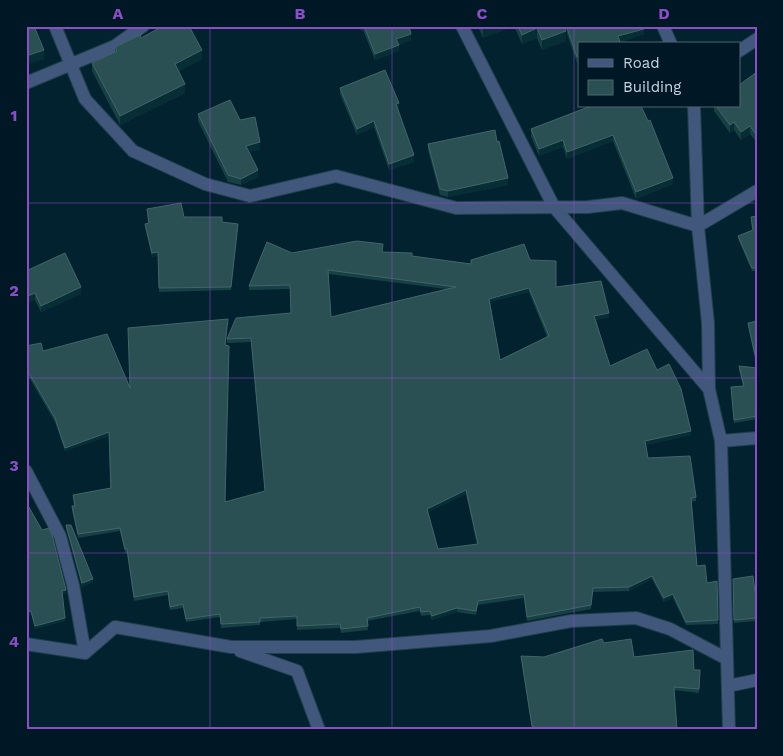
<svg xmlns="http://www.w3.org/2000/svg" width="783" height="756" font-family="'Work Sans',sans-serif">
  <style>
    .lines { fill: none; stroke-linecap: round; stroke-linejoin: round }
    .minor-casing { stroke: #213f4c; stroke-width: 14 }
    .minor { stroke: #41577c; stroke-width: 12 }
    .wall { fill: #174044; fill-rule: evenodd }
    .shaded-wall { fill: #072d35 }
    .building { fill: #2a5054; stroke: #42656a; fill-rule: evenodd }
    .grid { fill: none; stroke: #8a4ec5; stroke-width: 1; stroke-opacity: 0.55 }
    .neatline { fill: none; stroke: #8a4ec5; stroke-width: 2 }
    .grid-label { font-size: 16px; text-anchor: middle; font-weight: bold; fill: #8a4ec5 }
  </style>
  <rect width="100%" height="100%" fill="#022230"/>
  <g class="lines">
    <g class="minor-casing">
      <path id="minor" d="M55,26l30,73 48,52 72,33 45,12 86,-20 120,32 132,-1 34,-4 76,23 59,-35
        M462,26l92,181 155,182 12,52 8,289
        M663,26l8,18
        M739,51l18,-12
        M26,83l89,-37 28,-20
        M694,106l4,120 10,97 1,66
        M721,441l36,-3
        M26,471l34,65 13,49 12,68
        M26,644l59,9 30,-26 116,20h125l135,-11 80,-15 65,-3 34,11 57,30
        M240,651l57,20 22,59
        M728,686l29,-6"/>
    </g>
    <use href="#minor" class="minor"/>
  </g>
  <path class="wall" d="M359,26h50l2,14 -12,5v6l-24,9 -12,-30 -2,1z
    M478,26h86l2,15 -24,9 -5,-12 -15,6 -8,-18 -31,12z
    M567,28l77,6 -24,8v2h-41v18l-2,1 -10,-29z
    M141,38l61,21 -23,12 6,22 -65,32 -28,-54v-8l23,-11v-5z
    M757,72v71l-7,-9 -9,6 -7,-10 -4,3 -16,-22v-5h25z
    M340,88l59,22h-1l16,52 -25,8 -15,-43 -17,8 -17,-41z
    M591,106l82,78 -37,15 -23,-58 -46,18 -4,-12 -24,9 -8,-20v-7z
    M198,114l42,6 20,29 -11,3 9,25 -17,8 -13,-3 -30,-61z
    M497,142l11,43 -60,12 -8,-2 -12,-45v-6z
    M147,209l37,8 54,7 -7,66 -72,2 -1,-37 -6,2 -7,-30v-3l3,-1z
    M757,216v55h-5l-14,-32v-3l14,-6 -1,-13z
    M382,252l89,12 59,-4 26,27 53,30 -13,3 14,46 81,69 -45,10 2,13 48,39v4l-5,1 6,64 10,17 10,-2 1,43 -32,1 -13,-27 -9,4 -12,-23 -23,12 -36,1 -2,17 -64,12 -3,-23 -46,7 -2,10 -19,-3 -25,8 -2,-5 -9,1 -1,-5 -53,10 1,9 -27,3 -1,-5 -43,2v-11l-37,3v3l-39,3 -1,-11 -34,5 -3,-14 -13,2 -2,-15 -34,6 -7,-48h-2l-5,-22 -42,7 -6,-28v-4h2l-1,-11 37,-7 -1,-52 -44,15 -10,-29 -29,-50v-26l17,5 87,37 98,-66 -3,23v157l40,-10 -14,-150 -24,1v-4l64,-26 -1,-24 -41,1v-4l43,-33zM328,274l118,15 -115,28zM529,292l18,45 -47,23 -10,-58zM466,494l11,51 -39,4 -10,-37z
    M26,271l55,23 -40,18 -6,-12z
    M757,321v38h-2l-7,-33v-3z
    M739,366l18,2v51l-23,4 -3,-32 12,-5 -4,-16z
    M26,502l40,91 -4,2 3,26 -30,8 -4,-15z
    M66,525l27,57 -11,5 -16,-58z
    M733,579l22,13h2v32l-1,-3 -22,2z
    M604,643l30,14 60,13h6l-1,23 -25,-3 3,40 -145,-1 -11,-73 23,1z"/>
  <path class="shaded-wall" d="M361,26h2v4l-2,1z
    M487,26h27l-31,12v-10z
    M537,28v10l-15,6v-9z
    M644,29v5l-26,8v-6z
    M566,31v10l-24,9v-10z
    M411,34v6l-12,5v6l-24,9v-6l21,-15z
    M44,50v9l-18,6v-9z
    M202,50v9l-27,14v-9z
    M579,56v6l-2,1v-6z
    M185,84v9l-65,32v-9z
    M399,103v7l-3,1v-7z
    M374,121v6l-17,8v-6z
    M734,122v8l-4,3v-8z
    M750,126v8l-9,6v-8z
    M613,135v6l-46,18v-7z
    M563,140v7l-24,9v-7z
    M260,142v7l-14,4v-7z
    M414,155v7l-25,8v-6z
    M258,170v7l-17,8v-6z
    M508,178v7l-60,12v-6z
    M673,178v6l-37,15v-7z
    M158,252v3l-6,2v-4z
    M81,287v7l-40,18v-6z
    M529,288v4l-40,10v-3z
    M35,293v7l-9,4v-7z
    M609,313v4l-15,3v-4z
    M691,431v4l-46,10v-4z
    M109,432v4l-44,15v-3z
    M466,490v4l-39,19v-4z
    M652,576v3l-23,12v-4z
    M93,579v3l-11,5v-4z
    M66,590v3l-4,2v-4z
    M673,594v4l-9,4v-4z
    M457,608v4l-25,8v-4z
    M31,611v3l-5,2v-4z
    M65,618v3l-30,8v-3z"/>
  <path class="building" d="M26,26h8l10,24 -18,6z
    M163,26h26l13,24 -27,14 10,20 -65,32 -28,-53 25,-12 -2,-4 25,-12 1,3z
    M364,26h45l2,8 -15,5 3,6 -24,9z
    M518,26h46l2,5 -24,9 -5,-12 -15,7z
    M573,26h70l1,3 -26,7 2,6 -4,2h-37v12l-2,1 -10,-29z
    M385,70l14,33 -3,1 18,51 -25,9 -15,-43 -17,8 -17,-41z
    M757,72v64l-7,-10 -9,6 -7,-10 -4,3 -14,-19h23v-21z
    M230,100l10,20 15,-3 5,25 -14,4 12,24 -17,9 -13,-4 -30,-61z
    M591,106h50l7,15 2,-1 23,58 -37,14 -23,-57 -46,17 -4,-12 -24,9 -8,-20z
    M495,130l2,12 2,-1 9,37 -60,13 -8,-2 -12,-45z
    M181,203l3,14h38v5l16,2 -7,63 -72,1 -1,-36 -6,1 -7,-29 4,-1 -2,-14z
    M757,216v52h-5l-14,-32 15,-6 -2,-13z
    M357,241l26,3 -1,8 30,1v3l59,8v-4l53,-16 6,16 26,1v26l45,-6 8,32 -15,3 16,50 37,-17 10,21 12,-6 12,25 10,42 -46,10 3,17 42,-2 6,41 -5,1 6,68 8,-1 2,18 10,-2 1,39 -32,2 -13,-28 -9,4 -12,-22 -23,11 -36,1 -2,17 -64,12 -3,-23 -46,7 -2,10 -19,-3 -25,8 -2,-5 -9,1 -1,-5 -53,11 1,8 -27,3 -1,-5 -43,2v-10l-37,2v4l-39,2 -1,-10 -34,5 -3,-15 -13,3 -2,-16 -34,6 -7,-48h-2l-5,-21 -42,6 -6,-28h3l-2,-11 38,-7 -2,-56 -44,16 -10,-30 -29,-50v-22l15,-3 2,8 64,-17 23,54 -2,-60 100,-9 -3,26 4,1 -4,156 40,-11 -14,-153 -24,1 9,-21 55,-5 -1,-28 -41,1 18,-44 25,11zM328,270l128,17 -125,30zM529,288l20,48 -49,24 -11,-61zM466,490l12,54 -40,5 -11,-40z
    M65,253l16,34 -40,19 -6,-13 -9,4v-26z
    M757,321v34h-2l-7,-32z
    M739,366l18,2v48l-23,4 -3,-33 13,-1z
    M26,502l16,28 7,-2 3,7 14,55 -4,1 3,27 -30,8 -4,-15 -5,1z
    M66,525h5l22,54 -11,4z
    M753,576l2,16h2v28l-1,-2 -22,2 -1,-41z
    M602,639l2,4 27,-4 3,18 59,-7 1,20h6l-1,19 -25,-2 3,43h-137l-8,-4 -11,-70 23,1z"/>
  <path class="grid" d="M210,26v704M392,26v704M574,26v704M26,203h731M26,378h731M26,553h731"/>
  <rect width="783" height="756" fill="none" stroke="#001826" stroke-width="55"/>
  <rect x="578" y="42" width="162" height="65" fill="#001826" stroke="#4e6470"/>
  <rect x="588" y="59" width="25" height="8" fill="#41577c" stroke="#4e6470"/>
  <text x="623" y="68" font-size="15" fill="#c4d5de">Road</text>
  <rect x="588" y="80" width="25" height="15" fill="#2a5054" stroke="#4e6470"/>
  <text x="623" y="92" font-size="15" fill="#c4d5de">Building</text>
  <rect x="28" y="28" width="728" height="700" class="neatline"/>
  <g class="grid-label">
    <text x="118" y="19">A</text>
    <text x="300" y="19">B</text>
    <text x="482" y="19">C</text>
    <text x="664" y="19">D</text>
    <text x="14" y="121">1</text>
    <text x="14" y="296">2</text>
    <text x="14" y="471">3</text>
    <text x="14" y="647">4</text>
  </g>
</svg>
